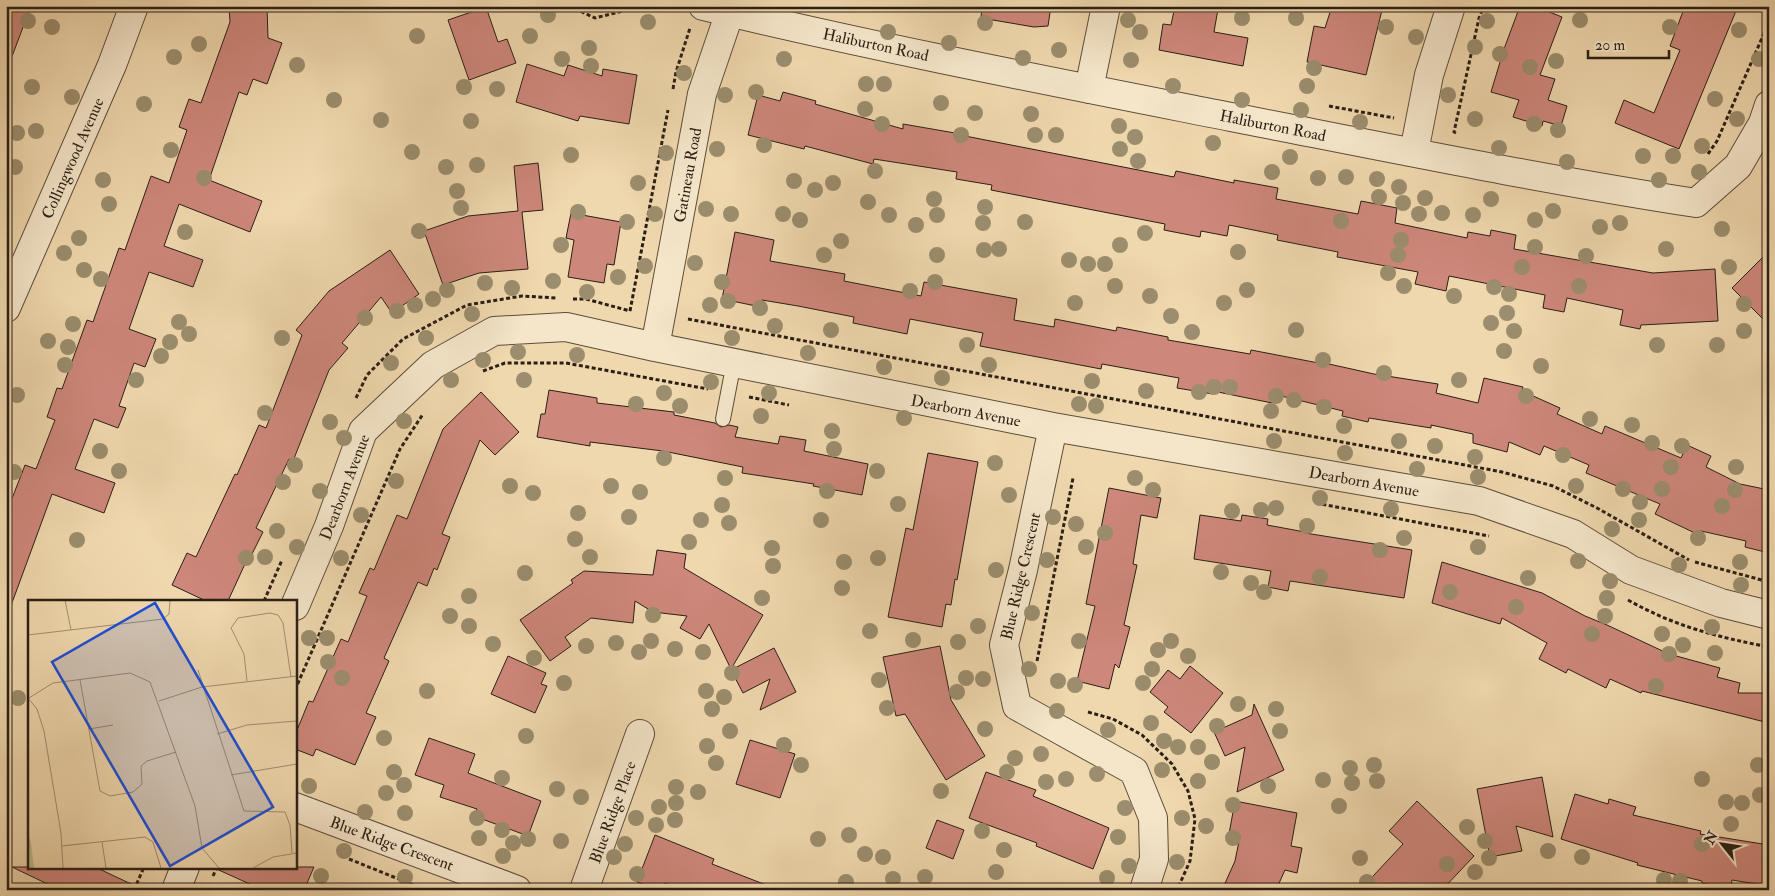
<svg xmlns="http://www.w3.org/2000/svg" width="1775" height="896" font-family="'IM FELL Double Pica',serif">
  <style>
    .building { fill: #ce877b; stroke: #2a1f15 }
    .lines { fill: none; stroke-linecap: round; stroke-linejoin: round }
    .service-casing { stroke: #5c4d3b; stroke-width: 16 }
    .minor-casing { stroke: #5c4d3b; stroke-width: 30 }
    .path { stroke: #2a1f15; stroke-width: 3; stroke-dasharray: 4 2.5; stroke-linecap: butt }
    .service { stroke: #f5e6ca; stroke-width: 14 }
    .minor { stroke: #f5e6ca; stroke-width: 28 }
    .tree { fill: #9b8d6d }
    .labels { text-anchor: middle; stroke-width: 5; stroke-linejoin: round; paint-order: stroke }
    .street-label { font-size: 16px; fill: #2a1f15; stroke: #f5e6ca }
    .inset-road { fill: none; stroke: #a18e71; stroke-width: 1 }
    .view { fill: #1d4ed8; fill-opacity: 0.15; stroke: #1d4ed8; stroke-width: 2.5 }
    .inset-edge { fill: none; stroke: #2a1f15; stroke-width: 2.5 }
  </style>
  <rect width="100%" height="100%" fill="#f0d8ae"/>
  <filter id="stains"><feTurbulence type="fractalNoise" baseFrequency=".004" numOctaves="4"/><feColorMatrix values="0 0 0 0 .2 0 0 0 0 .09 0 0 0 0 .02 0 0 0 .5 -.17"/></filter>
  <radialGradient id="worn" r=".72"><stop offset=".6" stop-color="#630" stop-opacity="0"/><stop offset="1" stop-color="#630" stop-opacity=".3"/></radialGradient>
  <path class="building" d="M6,6h25l-23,61h-2z
    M229,6h38l1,32 14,5 -15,41 -14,-5 -6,16 -8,-3 -30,88 53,21 -12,31 -71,-28 -15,42 39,14 -10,27 -44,-15 -20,57 27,10 -11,28 -11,-4 -15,43 7,2 -8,20 -24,-9 -19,50 40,14 -11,30 -52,-19 -43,117 -3,-1v-96l19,-49 11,4 19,-49 -8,-3 10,-29 5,1 25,-69 6,2 26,-74 6,2 26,-74 18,7 18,-53 -8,-3 10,-28 12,4 29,-81z
    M982,6h69l-3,20 -14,1 -53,-9z
    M1175,6h28l15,3 -4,23 34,6 -5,28 -84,-16 4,-26 8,1z
    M1332,6h51l-17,69 -59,-13 7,-36 11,2z
    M1520,6h14l28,11 -22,58 15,4 -7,21 19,6 -6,20 -18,-5 -1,5 -29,-9 6,-17 -28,-8 13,-43z
    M1685,6h53l-59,143 -64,-26 9,-23 30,13 26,-63 -10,-4z
    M486,7l12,35 9,-3 9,24 -47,17 -21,-60z
    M527,64l37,12 4,-11 34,11 1,-7 34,6 -8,49 -49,-8 -2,5 -62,-19z
    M783,92l33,9 -1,3 88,25v-5l52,9v1l219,43 2,-6 58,12v-3l44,8 -2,11 82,15 3,-13 36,7 -2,15 72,15 1,-6 22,4 1,-6 25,5 -2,14 139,24 62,-4 3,52 -77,4 -1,4 -20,-4 3,-15 -56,-12 -3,14 -21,-4 2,-13 -96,-19 -3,15 -31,-7 3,-12 -81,-15 1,-5 -61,-12 1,-5 -49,-10 -2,11 -26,-5 -1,6 -36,-7 1,-6 -174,-34 1,-5 -36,-6 1,-7 -83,-13 -1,5 -68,-18 -1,3 -56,-14 10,-40 22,6z
    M538,163l5,47 -21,2 6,57 -49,4 -36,12 -19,-54 44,-15 50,-5 -4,-45z
    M571,213l50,9 -7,43 -7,-1 -3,19 -36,-6 6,-37 -8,-2z
    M735,232l39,8 -4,21 75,13 -1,7 77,15 3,-14 93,17 -3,21 40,7 1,-8 61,12 1,-4 51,10v3l82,14 1,-4 78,15v-1l45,10 64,10 -2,9 42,10 6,-25 39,9 -1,4 38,17 -3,6 45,20 3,-8 76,32 6,-13 24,11 -5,11 34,17 29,6v63l-24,-6 1,-6 -45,-10 -2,4 -44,-21 5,-10 -74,-31 3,-8 -45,-19 -4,9 -31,-13 -2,10 -34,-9v-9l-42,-9v3l-62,-10 -1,4 -26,-6 1,-5 -70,-17 -1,9 -59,-12v3l-36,-6 2,-10 -77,-14 -1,5 -121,-23 3,-13 -73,-14 -3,15 -54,-11 1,-6 -56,-11 -36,-6 -1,7 -39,-8z
    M390,250l29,44 -27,19 -11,-16 -39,46 6,5 -19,22 -36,91 -4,-2 -33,69 7,4 -11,22 -2,-1 -22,48h-22l-34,-16 15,-32 9,4 39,-83 2,1 22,-50 7,3 36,-93 -6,-5 33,-39z
    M1769,251v74l-37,-37z
    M549,390l48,8v5l77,9v3l41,8 6,4 8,-2 9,2 -3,10 43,7 2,-8 26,4 -2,11 64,13 -6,31 -49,-9 1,-2 -72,-11 1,-6 -80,-16 -73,-9v4l-53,-9 4,-23h4z
    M481,392l38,40 -24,23 -15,-15 -38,94 8,3 -13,33 -3,-2 -7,18 -9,-4 -34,76 5,3 -23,52 10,4 -21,48 -39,-16 -3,7 -18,-7v-14l14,-34 4,1 28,-63 7,3 19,-46 -8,-3 11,-25 4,2 23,-55 10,4 36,-90z
    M928,453l50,9 -21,118 -2,-1 -4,26 -5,-1 -4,23 -54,-10 18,-89 7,2z
    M1109,488l52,10 -4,20 -16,-3 -8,49 4,1 -13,60 6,2 -11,41 -4,-4 -6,25 -32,-8 18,-75 -9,-2z
    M1200,515l41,6 1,-6 26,4 -1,6 38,7v1l107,17 -8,48 -114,-17 -2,10 -20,-4 3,-16 -77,-12z
    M657,550l29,4 -2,14 79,47 -32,54 -22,-45 -9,15 -20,-11 7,-12 -34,-4 -18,-11 -2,22 -42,-5 -26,19 6,9 -21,15 -30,-41 53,-37 -2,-3 13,-9 69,4z
    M1442,562l100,31 43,23 22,9 62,29 51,14 -3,9 23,6 -2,10h31v30l-127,-32 -1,2 -31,-14 -4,9 -38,-19 -2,4 -27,-14 8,-16 -45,-25 -2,6 -68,-21z
    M940,646l11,54 34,56 -39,24 -41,-66 -9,2 -13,-59z
    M774,648l22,44 -36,18 10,-31 -27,14 -12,-23z
    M508,656l38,17 -5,11 6,2 -12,27 -44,-19z
    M1190,666l33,27 -32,40 -27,-21 4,-5 -18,-15 18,-22 12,9z
    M1254,704l30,66 -47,22 8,-45 -20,9 -11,-24 38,-17z
    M429,738l46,16 -7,19 73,28 -13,35 -54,-20 3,-7 -37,-12 4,-12 -29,-10z
    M750,740l45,14 -15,44 -44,-14z
    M986,772l50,18 -3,6 76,32 -16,41 -57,-23 1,-3 -68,-25z
    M1542,777l11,60 -37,-11 6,25 -32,6 -13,-68z
    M1575,794l33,10 1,-5 27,8 -3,8 68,16 -1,3 69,11 -6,40 -31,-5 -1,8 -29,-5v-2l-65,-16 1,-2 -77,-24z
    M1235,801l62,12 -6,33 11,2 -5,25 -12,-3 -9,20h-54l13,-29 5,-25 -11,-2z
    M1417,801l57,55 -32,34h-82l43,-46 -14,-13z
    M937,820l27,10 -11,29 -27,-11z
    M655,835l59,24 -2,5 62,24v2h-89l-20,-7 -3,7h-3l-22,-8z
    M12,867h83l49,23h-84z
    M212,867h102l-10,23h-41z"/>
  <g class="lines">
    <g class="service-casing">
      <path id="service" d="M723,419l11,-57"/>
    </g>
    <g class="minor-casing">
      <path id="minor" d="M703,6c175,42 351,76 528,111 154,30 309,62 465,86l42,-37 25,-43 6,-18
        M1089,89l17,-83
        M1414,152l15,-77 22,-69
        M6,308l106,-243 22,-59
        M655,347l47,-253 30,-88
        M1053,427l-30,143 -19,75 13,61 117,65 19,47 1,41 -10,31
        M295,606l34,-80 34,-95 70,-66 61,-34 72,-4 89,20 398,80 426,74 94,33 58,36 90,33 48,12
        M295,807l222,83
        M176,890l9,-23
        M584,890l56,-156"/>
    </g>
    <path class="path" d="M569,6l26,12 32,-8 50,-3
      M673,89l3,-17 14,-44
      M1329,106l65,12
      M1456,133l-2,-1 25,-114 5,-12
      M1708,154l9,-13 52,-119
      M573,299h13l44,12
      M630,311l38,-201
      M688,319l814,153 51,14 44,22 92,52
      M483,371l22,-8h61l142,26
      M749,397l40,8
      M356,398l11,-23 36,-36 64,-34 55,-9 34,2
      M1316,503l173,33
      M1695,562l74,20
      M1628,600c46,26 89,37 141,47
      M264,601l18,-41
      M1037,661l36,-183
      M295,690l105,-241 23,-35
      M1088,712l25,7 29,16 30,29 16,27 7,28 -5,42 -13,29
      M349,859l77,31
      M213,876l4,-9
      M134,890l10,-23"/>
    <use href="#service" class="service"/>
    <use href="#minor" class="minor"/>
  </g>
  <g class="tree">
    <circle cx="548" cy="15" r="8"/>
    <circle cx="1242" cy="18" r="8"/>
    <circle cx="1296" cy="18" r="8"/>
    <circle cx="1128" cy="20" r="8"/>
    <circle cx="1580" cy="20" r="8"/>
    <circle cx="28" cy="21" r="8"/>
    <circle cx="1487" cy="21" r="8"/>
    <circle cx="648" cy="22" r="8"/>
    <circle cx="985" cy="23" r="8"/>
    <circle cx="52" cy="27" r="8"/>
    <circle cx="1386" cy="27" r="8"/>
    <circle cx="1670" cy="27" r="8"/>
    <circle cx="1739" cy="30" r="8"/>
    <circle cx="888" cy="32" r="8"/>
    <circle cx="1140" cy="32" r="8"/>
    <circle cx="417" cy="36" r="8"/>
    <circle cx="530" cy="36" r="8"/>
    <circle cx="1416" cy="37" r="8"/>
    <circle cx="949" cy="43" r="8"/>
    <circle cx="199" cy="44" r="8"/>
    <circle cx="1475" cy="47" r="8"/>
    <circle cx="589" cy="48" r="8"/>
    <circle cx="1059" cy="50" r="8"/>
    <circle cx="1500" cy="54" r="8"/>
    <circle cx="174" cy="57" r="8"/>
    <circle cx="1023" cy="58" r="8"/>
    <circle cx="562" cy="59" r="8"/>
    <circle cx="784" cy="59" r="8"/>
    <circle cx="1759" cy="59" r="8"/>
    <circle cx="1131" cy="60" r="8"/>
    <circle cx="1556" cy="61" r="8"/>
    <circle cx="297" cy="65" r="8"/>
    <circle cx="591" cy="66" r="8"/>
    <circle cx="1530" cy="67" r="8"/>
    <circle cx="1314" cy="68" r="8"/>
    <circle cx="684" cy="73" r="8"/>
    <circle cx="866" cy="84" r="8"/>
    <circle cx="884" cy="84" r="8"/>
    <circle cx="1173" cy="86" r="8"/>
    <circle cx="1307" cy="86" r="8"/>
    <circle cx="32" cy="87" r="8"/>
    <circle cx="464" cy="87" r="8"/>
    <circle cx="497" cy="89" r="8"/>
    <circle cx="756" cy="92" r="8"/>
    <circle cx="725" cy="95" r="8"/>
    <circle cx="1448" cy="95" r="8"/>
    <circle cx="72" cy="97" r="8"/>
    <circle cx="1715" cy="99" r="8"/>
    <circle cx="334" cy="100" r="8"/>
    <circle cx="1242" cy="100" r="8"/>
    <circle cx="941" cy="103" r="8"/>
    <circle cx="144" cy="104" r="8"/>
    <circle cx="865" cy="109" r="8"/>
    <circle cx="1301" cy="110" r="8"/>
    <circle cx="975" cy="113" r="8"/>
    <circle cx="1031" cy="114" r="8"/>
    <circle cx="1475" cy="119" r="8"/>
    <circle cx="1737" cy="119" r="8"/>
    <circle cx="381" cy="120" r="8"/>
    <circle cx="471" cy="121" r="8"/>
    <circle cx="1360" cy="122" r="8"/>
    <circle cx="882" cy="124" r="8"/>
    <circle cx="1534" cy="124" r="8"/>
    <circle cx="1119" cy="126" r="8"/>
    <circle cx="1558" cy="130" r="8"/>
    <circle cx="36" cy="131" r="8"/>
    <circle cx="17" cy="133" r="8"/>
    <circle cx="961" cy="135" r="8"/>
    <circle cx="1035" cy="135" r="8"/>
    <circle cx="1056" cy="135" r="8"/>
    <circle cx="1135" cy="137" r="8"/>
    <circle cx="1213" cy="143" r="8"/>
    <circle cx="764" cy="145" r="8"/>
    <circle cx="1702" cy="146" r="8"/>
    <circle cx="1499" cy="148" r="8"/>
    <circle cx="717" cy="149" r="8"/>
    <circle cx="1120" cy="149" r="8"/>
    <circle cx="171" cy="150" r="8"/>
    <circle cx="412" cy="152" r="8"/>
    <circle cx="666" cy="153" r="8"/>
    <circle cx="571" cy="155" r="8"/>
    <circle cx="1643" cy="156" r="8"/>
    <circle cx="1673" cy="156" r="8"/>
    <circle cx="1290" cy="157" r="8"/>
    <circle cx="1138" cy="161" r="8"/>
    <circle cx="1567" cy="162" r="8"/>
    <circle cx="477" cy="165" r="8"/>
    <circle cx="15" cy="167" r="8"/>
    <circle cx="446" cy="167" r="8"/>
    <circle cx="875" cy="171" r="8"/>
    <circle cx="1272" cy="172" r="8"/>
    <circle cx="1699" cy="172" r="8"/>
    <circle cx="1346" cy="177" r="8"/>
    <circle cx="204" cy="178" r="8"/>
    <circle cx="1318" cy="178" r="8"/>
    <circle cx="1377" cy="179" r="8"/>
    <circle cx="103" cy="180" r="8"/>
    <circle cx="1659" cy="180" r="8"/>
    <circle cx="794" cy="181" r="8"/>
    <circle cx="638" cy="183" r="8"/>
    <circle cx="833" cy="183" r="8"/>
    <circle cx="1399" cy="187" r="8"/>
    <circle cx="815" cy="190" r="8"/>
    <circle cx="457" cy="191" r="8"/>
    <circle cx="1379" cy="197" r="8"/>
    <circle cx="1425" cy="198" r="8"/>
    <circle cx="934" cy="199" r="8"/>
    <circle cx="1491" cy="199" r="8"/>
    <circle cx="868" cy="202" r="8"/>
    <circle cx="1403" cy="203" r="8"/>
    <circle cx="109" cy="204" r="8"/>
    <circle cx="985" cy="207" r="8"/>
    <circle cx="461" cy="208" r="8"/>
    <circle cx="706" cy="209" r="8"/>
    <circle cx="1553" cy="211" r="8"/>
    <circle cx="578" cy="212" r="8"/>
    <circle cx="1442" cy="213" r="8"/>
    <circle cx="655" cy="214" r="8"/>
    <circle cx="731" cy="214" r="8"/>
    <circle cx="783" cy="214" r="8"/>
    <circle cx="1419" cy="214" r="8"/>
    <circle cx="889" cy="215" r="8"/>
    <circle cx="937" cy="215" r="8"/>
    <circle cx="1473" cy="215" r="8"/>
    <circle cx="800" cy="220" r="8"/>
    <circle cx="1535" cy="220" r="8"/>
    <circle cx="1341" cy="221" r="8"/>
    <circle cx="627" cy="222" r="8"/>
    <circle cx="1025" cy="222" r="8"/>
    <circle cx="983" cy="223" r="8"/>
    <circle cx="1620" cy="223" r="8"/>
    <circle cx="916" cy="225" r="8"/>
    <circle cx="1600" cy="227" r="8"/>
    <circle cx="1722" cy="229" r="8"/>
    <circle cx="419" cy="231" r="8"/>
    <circle cx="185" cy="232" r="8"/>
    <circle cx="1145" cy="233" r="8"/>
    <circle cx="79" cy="238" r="8"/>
    <circle cx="1401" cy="240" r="8"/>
    <circle cx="841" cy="241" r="8"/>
    <circle cx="561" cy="245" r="8"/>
    <circle cx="1120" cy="245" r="8"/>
    <circle cx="1535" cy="247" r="8"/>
    <circle cx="999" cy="249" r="8"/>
    <circle cx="1666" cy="249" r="8"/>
    <circle cx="984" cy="250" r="8"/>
    <circle cx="1238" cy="252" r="8"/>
    <circle cx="64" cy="253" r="8"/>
    <circle cx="824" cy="255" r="8"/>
    <circle cx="937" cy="255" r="8"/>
    <circle cx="1398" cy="255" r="8"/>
    <circle cx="1586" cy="256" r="8"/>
    <circle cx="1069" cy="260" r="8"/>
    <circle cx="695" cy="263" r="8"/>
    <circle cx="1088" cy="264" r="8"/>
    <circle cx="1105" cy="264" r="8"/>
    <circle cx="645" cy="266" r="8"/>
    <circle cx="1522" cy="267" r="8"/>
    <circle cx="1729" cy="267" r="8"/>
    <circle cx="84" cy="270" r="8"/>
    <circle cx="1388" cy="273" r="8"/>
    <circle cx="618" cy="277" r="8"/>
    <circle cx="101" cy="279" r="8"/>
    <circle cx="553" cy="281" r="8"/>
    <circle cx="722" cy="282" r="8"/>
    <circle cx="935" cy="282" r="8"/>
    <circle cx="485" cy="283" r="8"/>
    <circle cx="1115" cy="286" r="8"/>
    <circle cx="1404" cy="286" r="8"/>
    <circle cx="1579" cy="286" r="8"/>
    <circle cx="1494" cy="287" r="8"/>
    <circle cx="512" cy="288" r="8"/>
    <circle cx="447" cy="290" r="8"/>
    <circle cx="1247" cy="290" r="8"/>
    <circle cx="910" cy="291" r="8"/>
    <circle cx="587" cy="292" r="8"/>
    <circle cx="1509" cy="294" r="8"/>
    <circle cx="1150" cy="296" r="8"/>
    <circle cx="1454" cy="296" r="8"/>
    <circle cx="433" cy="299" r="8"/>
    <circle cx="728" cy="301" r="8"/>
    <circle cx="1075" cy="303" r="8"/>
    <circle cx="1224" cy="303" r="8"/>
    <circle cx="1744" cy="304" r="8"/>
    <circle cx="415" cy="305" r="8"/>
    <circle cx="710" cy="305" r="8"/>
    <circle cx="760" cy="308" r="8"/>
    <circle cx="397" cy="311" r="8"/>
    <circle cx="1507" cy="313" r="8"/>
    <circle cx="472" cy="314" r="8"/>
    <circle cx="1171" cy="316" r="8"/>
    <circle cx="365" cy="318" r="8"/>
    <circle cx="179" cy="322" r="8"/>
    <circle cx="1491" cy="323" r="8"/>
    <circle cx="73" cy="324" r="8"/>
    <circle cx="775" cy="326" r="8"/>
    <circle cx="831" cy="330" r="8"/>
    <circle cx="1296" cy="330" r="8"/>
    <circle cx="1514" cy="331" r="8"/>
    <circle cx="1744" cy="331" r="8"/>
    <circle cx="1192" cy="332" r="8"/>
    <circle cx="189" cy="334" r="8"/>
    <circle cx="282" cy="338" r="8"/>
    <circle cx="426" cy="338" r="8"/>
    <circle cx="732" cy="338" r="8"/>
    <circle cx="48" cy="341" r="8"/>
    <circle cx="170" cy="342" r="8"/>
    <circle cx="967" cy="345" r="8"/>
    <circle cx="1657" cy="345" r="8"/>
    <circle cx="1717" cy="345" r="8"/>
    <circle cx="68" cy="347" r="8"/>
    <circle cx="1504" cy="351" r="8"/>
    <circle cx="518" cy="352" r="8"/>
    <circle cx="808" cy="353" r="8"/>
    <circle cx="577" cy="355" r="8"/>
    <circle cx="161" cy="356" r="8"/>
    <circle cx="483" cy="360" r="8"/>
    <circle cx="1323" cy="360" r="8"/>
    <circle cx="391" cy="363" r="8"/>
    <circle cx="65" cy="365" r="8"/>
    <circle cx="989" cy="365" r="8"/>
    <circle cx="1541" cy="366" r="8"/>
    <circle cx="884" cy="367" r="8"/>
    <circle cx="1384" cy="373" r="8"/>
    <circle cx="942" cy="378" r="8"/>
    <circle cx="136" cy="380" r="8"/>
    <circle cx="451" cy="380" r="8"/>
    <circle cx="524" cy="380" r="8"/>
    <circle cx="1459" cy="380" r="8"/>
    <circle cx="1092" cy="381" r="8"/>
    <circle cx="711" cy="382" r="8"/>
    <circle cx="1214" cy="387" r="8"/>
    <circle cx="1230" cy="387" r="8"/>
    <circle cx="1146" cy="391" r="8"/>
    <circle cx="1199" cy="392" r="8"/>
    <circle cx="664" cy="393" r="8"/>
    <circle cx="769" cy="393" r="8"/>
    <circle cx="17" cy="395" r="8"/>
    <circle cx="1276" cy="396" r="8"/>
    <circle cx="1526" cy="396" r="8"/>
    <circle cx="1294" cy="400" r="8"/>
    <circle cx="636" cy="404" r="8"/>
    <circle cx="1079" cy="404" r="8"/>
    <circle cx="680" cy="406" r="8"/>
    <circle cx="1096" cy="406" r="8"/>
    <circle cx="1324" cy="407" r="8"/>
    <circle cx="1271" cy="411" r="8"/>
    <circle cx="265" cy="413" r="8"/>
    <circle cx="761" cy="416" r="8"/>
    <circle cx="904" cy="418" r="8"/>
    <circle cx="1590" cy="419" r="8"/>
    <circle cx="404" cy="421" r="8"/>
    <circle cx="330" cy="422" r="8"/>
    <circle cx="1632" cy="425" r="8"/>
    <circle cx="1344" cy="426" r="8"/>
    <circle cx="832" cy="431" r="8"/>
    <circle cx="344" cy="438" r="8"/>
    <circle cx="1274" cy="441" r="8"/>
    <circle cx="1399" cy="441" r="8"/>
    <circle cx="1652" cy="443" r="8"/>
    <circle cx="1435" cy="446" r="8"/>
    <circle cx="1682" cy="446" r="8"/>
    <circle cx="834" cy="449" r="8"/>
    <circle cx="100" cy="451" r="8"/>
    <circle cx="1345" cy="453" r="8"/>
    <circle cx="1563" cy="455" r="8"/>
    <circle cx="1475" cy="457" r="8"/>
    <circle cx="664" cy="458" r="8"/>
    <circle cx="995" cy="463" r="8"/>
    <circle cx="295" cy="465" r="8"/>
    <circle cx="1671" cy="467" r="8"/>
    <circle cx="1736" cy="467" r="8"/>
    <circle cx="1417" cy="469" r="8"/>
    <circle cx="119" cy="471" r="8"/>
    <circle cx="877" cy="471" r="8"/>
    <circle cx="14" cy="472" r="8"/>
    <circle cx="1478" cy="477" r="8"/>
    <circle cx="725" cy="478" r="8"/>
    <circle cx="1135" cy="478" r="8"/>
    <circle cx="396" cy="481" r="8"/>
    <circle cx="283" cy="482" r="8"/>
    <circle cx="510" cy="486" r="8"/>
    <circle cx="611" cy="486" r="8"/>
    <circle cx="1576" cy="486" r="8"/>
    <circle cx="1623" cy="489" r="8"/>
    <circle cx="1662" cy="489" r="8"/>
    <circle cx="1153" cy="490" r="8"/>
    <circle cx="1735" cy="490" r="8"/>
    <circle cx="320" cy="491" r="8"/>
    <circle cx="827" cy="491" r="8"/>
    <circle cx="640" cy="492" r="8"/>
    <circle cx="533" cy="493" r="8"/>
    <circle cx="1009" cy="495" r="8"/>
    <circle cx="1320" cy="498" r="8"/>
    <circle cx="1640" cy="502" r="8"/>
    <circle cx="898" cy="504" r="8"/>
    <circle cx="722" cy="505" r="8"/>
    <circle cx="1722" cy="506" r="8"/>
    <circle cx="1276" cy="508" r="8"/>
    <circle cx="1391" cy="509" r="8"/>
    <circle cx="1261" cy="510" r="8"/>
    <circle cx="1232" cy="511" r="8"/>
    <circle cx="578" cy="513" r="8"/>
    <circle cx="361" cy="515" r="8"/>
    <circle cx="629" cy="517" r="8"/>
    <circle cx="1053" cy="517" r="8"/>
    <circle cx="701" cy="520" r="8"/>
    <circle cx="821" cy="520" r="8"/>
    <circle cx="1639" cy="520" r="8"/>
    <circle cx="729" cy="523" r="8"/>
    <circle cx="1076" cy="524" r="8"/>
    <circle cx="1307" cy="526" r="8"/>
    <circle cx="1612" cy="529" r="8"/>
    <circle cx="277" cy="531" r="8"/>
    <circle cx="1105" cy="533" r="8"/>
    <circle cx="1404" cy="538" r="8"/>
    <circle cx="1698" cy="538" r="8"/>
    <circle cx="575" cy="539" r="8"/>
    <circle cx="77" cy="540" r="8"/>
    <circle cx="689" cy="542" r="8"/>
    <circle cx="297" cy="547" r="8"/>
    <circle cx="1086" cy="547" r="8"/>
    <circle cx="1478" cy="547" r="8"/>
    <circle cx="772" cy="548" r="8"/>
    <circle cx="1380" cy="550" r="8"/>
    <circle cx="265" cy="557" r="8"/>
    <circle cx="590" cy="557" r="8"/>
    <circle cx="246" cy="558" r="8"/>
    <circle cx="341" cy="558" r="8"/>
    <circle cx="878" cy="558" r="8"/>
    <circle cx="1047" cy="560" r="8"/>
    <circle cx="1578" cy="561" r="8"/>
    <circle cx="844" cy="562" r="8"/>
    <circle cx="1740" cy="562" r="8"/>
    <circle cx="1679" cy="565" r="8"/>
    <circle cx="773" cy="566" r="8"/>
    <circle cx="996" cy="570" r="8"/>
    <circle cx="1221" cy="572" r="8"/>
    <circle cx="525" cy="573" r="8"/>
    <circle cx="1320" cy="577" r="8"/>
    <circle cx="1528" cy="578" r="8"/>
    <circle cx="1610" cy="581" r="8"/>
    <circle cx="1251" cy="583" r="8"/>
    <circle cx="1741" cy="585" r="8"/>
    <circle cx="842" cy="588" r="8"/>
    <circle cx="1264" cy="592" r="8"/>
    <circle cx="1450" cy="592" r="8"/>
    <circle cx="469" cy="596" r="8"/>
    <circle cx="762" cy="598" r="8"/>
    <circle cx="1607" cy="598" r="8"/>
    <circle cx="1516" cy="607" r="8"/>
    <circle cx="1032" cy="613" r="8"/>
    <circle cx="653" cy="615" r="8"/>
    <circle cx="450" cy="616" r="8"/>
    <circle cx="1605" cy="616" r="8"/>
    <circle cx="469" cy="626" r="8"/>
    <circle cx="978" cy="626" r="8"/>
    <circle cx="1712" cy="627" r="8"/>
    <circle cx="870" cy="631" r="8"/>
    <circle cx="1592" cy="634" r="8"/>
    <circle cx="1662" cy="634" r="8"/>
    <circle cx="309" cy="638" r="8"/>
    <circle cx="327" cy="638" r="8"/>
    <circle cx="913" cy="640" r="8"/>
    <circle cx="651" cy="641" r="8"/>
    <circle cx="1079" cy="641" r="8"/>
    <circle cx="1171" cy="641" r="8"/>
    <circle cx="958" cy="642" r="8"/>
    <circle cx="616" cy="643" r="8"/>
    <circle cx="493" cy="644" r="8"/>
    <circle cx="1683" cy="645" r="8"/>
    <circle cx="586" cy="646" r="8"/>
    <circle cx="675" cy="649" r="8"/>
    <circle cx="1158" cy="650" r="8"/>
    <circle cx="639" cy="652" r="8"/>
    <circle cx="703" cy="652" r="8"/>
    <circle cx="1715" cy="653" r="8"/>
    <circle cx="1669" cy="654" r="8"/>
    <circle cx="1188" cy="656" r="8"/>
    <circle cx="534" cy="658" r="8"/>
    <circle cx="328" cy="662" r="8"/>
    <circle cx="1029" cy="669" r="8"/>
    <circle cx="1152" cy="669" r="8"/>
    <circle cx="732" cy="673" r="8"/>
    <circle cx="342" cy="678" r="8"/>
    <circle cx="966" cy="678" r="8"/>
    <circle cx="983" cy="679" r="8"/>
    <circle cx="879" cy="680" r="8"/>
    <circle cx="1058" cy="681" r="8"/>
    <circle cx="564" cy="683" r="8"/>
    <circle cx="1143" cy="683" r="8"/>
    <circle cx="1075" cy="685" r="8"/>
    <circle cx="1656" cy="686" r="8"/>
    <circle cx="427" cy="691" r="8"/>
    <circle cx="706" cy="691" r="8"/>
    <circle cx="957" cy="692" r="8"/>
    <circle cx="724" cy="697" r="8"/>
    <circle cx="18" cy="698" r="8"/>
    <circle cx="1238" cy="704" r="8"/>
    <circle cx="887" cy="708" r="8"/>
    <circle cx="712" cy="709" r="8"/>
    <circle cx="1276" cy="709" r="8"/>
    <circle cx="1057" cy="711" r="8"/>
    <circle cx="1151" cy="723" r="8"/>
    <circle cx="1217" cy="726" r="8"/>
    <circle cx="985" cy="729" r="8"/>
    <circle cx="1108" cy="730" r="8"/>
    <circle cx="730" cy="731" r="8"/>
    <circle cx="1280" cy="731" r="8"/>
    <circle cx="526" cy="736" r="8"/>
    <circle cx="384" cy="738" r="8"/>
    <circle cx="1164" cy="741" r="8"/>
    <circle cx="784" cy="745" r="8"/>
    <circle cx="707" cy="746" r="8"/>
    <circle cx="1178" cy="747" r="8"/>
    <circle cx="1198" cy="747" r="8"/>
    <circle cx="1041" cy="754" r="8"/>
    <circle cx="1015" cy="758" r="8"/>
    <circle cx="1212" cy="762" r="8"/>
    <circle cx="716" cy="763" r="8"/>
    <circle cx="801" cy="765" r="8"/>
    <circle cx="1374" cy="765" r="8"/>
    <circle cx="1758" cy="765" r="8"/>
    <circle cx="1350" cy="768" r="8"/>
    <circle cx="1162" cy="770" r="8"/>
    <circle cx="394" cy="772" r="8"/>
    <circle cx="1007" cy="772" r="8"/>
    <circle cx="1097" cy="774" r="8"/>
    <circle cx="502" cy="778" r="8"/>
    <circle cx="1066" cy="779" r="8"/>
    <circle cx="1702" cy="779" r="8"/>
    <circle cx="1323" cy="780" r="8"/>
    <circle cx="1198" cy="781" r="8"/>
    <circle cx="1377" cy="781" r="8"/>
    <circle cx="1046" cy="782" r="8"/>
    <circle cx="1352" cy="783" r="8"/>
    <circle cx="404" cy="785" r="8"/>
    <circle cx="309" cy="786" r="8"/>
    <circle cx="1268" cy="786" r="8"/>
    <circle cx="676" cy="787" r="8"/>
    <circle cx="557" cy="789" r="8"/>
    <circle cx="941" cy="791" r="8"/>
    <circle cx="698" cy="792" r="8"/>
    <circle cx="386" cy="793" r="8"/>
    <circle cx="1760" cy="795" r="8"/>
    <circle cx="581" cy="797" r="8"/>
    <circle cx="1726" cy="802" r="8"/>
    <circle cx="676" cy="803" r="8"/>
    <circle cx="1742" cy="803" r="8"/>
    <circle cx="1233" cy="805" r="8"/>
    <circle cx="1339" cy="806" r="8"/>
    <circle cx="659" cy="807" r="8"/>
    <circle cx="1125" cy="808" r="8"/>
    <circle cx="365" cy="812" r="8"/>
    <circle cx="405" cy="813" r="8"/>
    <circle cx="477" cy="818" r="8"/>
    <circle cx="636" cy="818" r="8"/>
    <circle cx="1182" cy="818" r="8"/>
    <circle cx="675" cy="820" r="8"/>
    <circle cx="1731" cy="824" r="8"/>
    <circle cx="656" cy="825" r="8"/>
    <circle cx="1206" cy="826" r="8"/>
    <circle cx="1467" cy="827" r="8"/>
    <circle cx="502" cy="830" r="8"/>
    <circle cx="982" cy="831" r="8"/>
    <circle cx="849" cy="835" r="8"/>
    <circle cx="1118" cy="837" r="8"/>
    <circle cx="479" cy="838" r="8"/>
    <circle cx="1233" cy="838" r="8"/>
    <circle cx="528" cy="839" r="8"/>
    <circle cx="818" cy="839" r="8"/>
    <circle cx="561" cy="841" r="8"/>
    <circle cx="1485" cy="841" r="8"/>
    <circle cx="513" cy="843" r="8"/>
    <circle cx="625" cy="844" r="8"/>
    <circle cx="1702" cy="844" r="8"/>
    <circle cx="1004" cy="850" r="8"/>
    <circle cx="344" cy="851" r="8"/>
    <circle cx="1548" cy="851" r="8"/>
    <circle cx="865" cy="854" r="8"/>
    <circle cx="503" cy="856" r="8"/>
    <circle cx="614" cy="857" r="8"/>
    <circle cx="883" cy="857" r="8"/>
    <circle cx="1582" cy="857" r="8"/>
    <circle cx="1360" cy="858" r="8"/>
    <circle cx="1489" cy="858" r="8"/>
    <circle cx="1177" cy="862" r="8"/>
    <circle cx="1447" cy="864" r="8"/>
    <circle cx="1129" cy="866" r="8"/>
    <circle cx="996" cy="872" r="8"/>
    <circle cx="1475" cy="872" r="8"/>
    <circle cx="637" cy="874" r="8"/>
    <circle cx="321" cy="876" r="8"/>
    <circle cx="405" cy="877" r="8"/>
    <circle cx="925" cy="877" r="8"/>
    <circle cx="1107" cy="878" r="8"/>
    <circle cx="893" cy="879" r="8"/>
    <circle cx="1664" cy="880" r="8"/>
    <circle cx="1680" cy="881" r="8"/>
    <circle cx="846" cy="882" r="8"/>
    <circle cx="1367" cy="882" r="8"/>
  </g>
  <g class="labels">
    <g class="street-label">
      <text transform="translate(876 44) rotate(12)" y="6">Haliburton Road</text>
      <text transform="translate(1273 125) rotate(11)" y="6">Haliburton Road</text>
      <text transform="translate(72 158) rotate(-66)" y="6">Collingwood Avenue</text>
      <text transform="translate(687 175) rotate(-80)" y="6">Gatineau Road</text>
      <text transform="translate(966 410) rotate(11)" y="6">Dearborn Avenue</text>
      <text transform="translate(1364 481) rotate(10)" y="6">Dearborn Avenue</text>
      <text transform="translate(344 487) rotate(-69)" y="6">Dearborn Avenue</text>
      <text transform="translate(1020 576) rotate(-77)" y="6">Blue Ridge Crescent</text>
      <text transform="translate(612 812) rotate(-70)" y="6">Blue Ridge Place</text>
      <text transform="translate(392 843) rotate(20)" y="6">Blue Ridge Crescent</text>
    </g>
  </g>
  <g transform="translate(28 600)">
    <rect width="269" height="269" fill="#f0d8ae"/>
    <path d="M0,233l3,10 3,25h-6z" fill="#b8bf8b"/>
    <path class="inset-road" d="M37,0l6,30M0,35l135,-16 6,-5 1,-14M170,70l46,141 41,1 5,13 2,28M52,80l20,111 10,5 23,-4 9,-8 -1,-18 6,-5 29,-9M219,81l-3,-27 -13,-26 7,-10 32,-5 8,2 5,8 8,54M0,98l9,11 7,22 17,102 2,35M1,98l24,-15 77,-10 20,9 45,124 7,42 17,20M131,101l43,-14 95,-11M61,129l24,-4M189,134l30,-9 50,-4M203,175l66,-11M74,242l4,26M34,246l83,-9 8,5 8,26M225,268l20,-11 24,-4"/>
    <path class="view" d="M127,3l118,204 -103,59 -118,-204z"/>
    <rect width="269" height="269" class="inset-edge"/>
  </g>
  <rect width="1775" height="896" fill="none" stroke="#f0d8ae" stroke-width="25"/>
  <rect x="8" y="8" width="1760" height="881" fill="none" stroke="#2a1f15" stroke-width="2.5"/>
  <rect x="12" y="12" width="1750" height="871" fill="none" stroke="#2a1f15"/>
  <g transform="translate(1722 844) rotate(300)" stroke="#f5e6ca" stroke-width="4" paint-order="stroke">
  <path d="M0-4L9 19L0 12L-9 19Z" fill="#2a1f15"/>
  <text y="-8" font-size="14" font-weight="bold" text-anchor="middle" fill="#2a1f15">N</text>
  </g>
  <path d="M1588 50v8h81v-8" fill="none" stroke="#2a1f15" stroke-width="2.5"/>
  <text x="1595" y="50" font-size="15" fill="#2a1f15" stroke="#f5e6ca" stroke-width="4" paint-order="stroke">20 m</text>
  <rect width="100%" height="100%" filter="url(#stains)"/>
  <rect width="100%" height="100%" fill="url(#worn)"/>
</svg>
